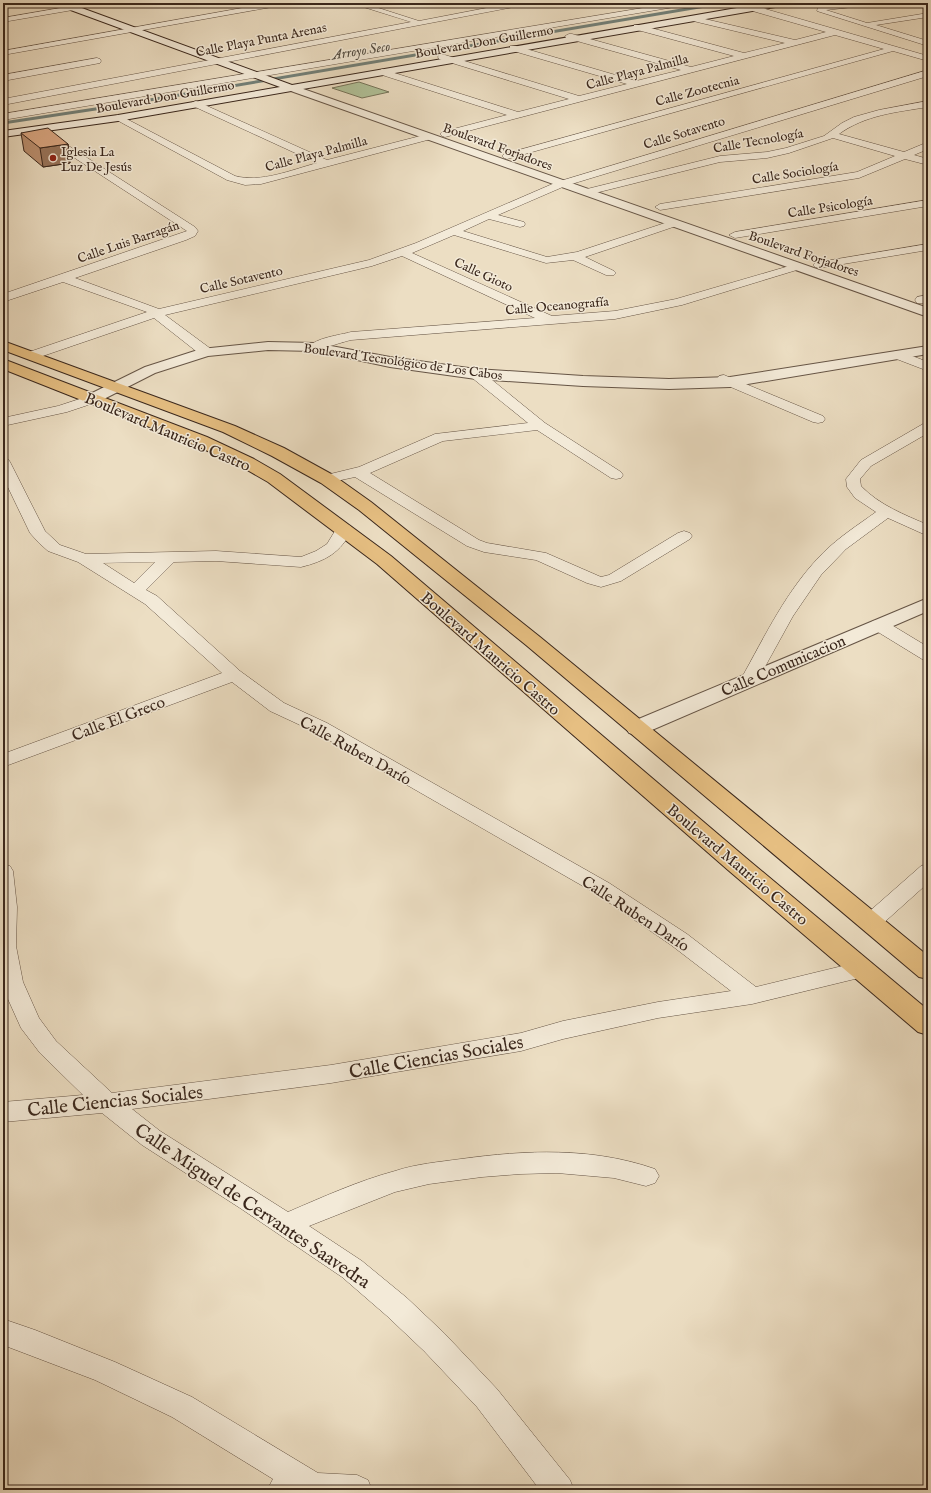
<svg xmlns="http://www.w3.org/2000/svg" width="931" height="1493" font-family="'IM FELL English',serif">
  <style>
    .green { fill: #b1c299; stroke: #76745a }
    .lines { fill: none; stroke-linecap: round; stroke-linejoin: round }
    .stream { stroke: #738078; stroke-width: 3 }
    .minor-casing { stroke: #665546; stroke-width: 1 }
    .tertiary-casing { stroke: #665546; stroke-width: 2 }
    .secondary-casing { stroke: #3a271c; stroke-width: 2 }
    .primary-casing { stroke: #3a271c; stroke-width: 2 }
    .minor { fill: #f3ead8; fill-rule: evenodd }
    .tertiary { fill: #f3ead8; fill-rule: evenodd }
    .secondary { fill: #f3ead8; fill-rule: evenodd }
    .primary { fill: #e6bf82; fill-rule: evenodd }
    .wall { fill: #bb9070; stroke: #3a271c }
    .shaded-wall { fill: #99755b; stroke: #3a271c }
    .building { fill: #daa782; stroke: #3a271c }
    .poi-dot { fill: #8f2418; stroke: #f3ead8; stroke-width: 1.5 }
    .labels { text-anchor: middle; stroke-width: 3; stroke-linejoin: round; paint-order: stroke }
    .far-street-label { font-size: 13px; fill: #3a271c; stroke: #f3ead8 }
    .far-poi-label { font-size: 13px; fill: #3a271c; stroke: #f3ead8; text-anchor: start }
    .far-water-label { font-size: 14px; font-style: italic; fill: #524c42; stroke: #f3ead8 }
    .street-label { font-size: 16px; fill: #3a271c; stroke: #f3ead8 }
    .near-street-label { font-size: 19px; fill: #3a271c; stroke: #f3ead8 }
  </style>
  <rect width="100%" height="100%" fill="#ecdec3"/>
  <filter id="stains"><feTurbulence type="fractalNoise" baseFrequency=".005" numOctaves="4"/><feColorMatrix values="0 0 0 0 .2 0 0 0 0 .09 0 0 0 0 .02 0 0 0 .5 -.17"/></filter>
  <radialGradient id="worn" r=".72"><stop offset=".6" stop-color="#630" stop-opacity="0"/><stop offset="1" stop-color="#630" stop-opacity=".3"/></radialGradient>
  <path class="green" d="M359,82l30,10 -27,6 -30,-10z"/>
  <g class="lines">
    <path class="stream" d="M3,123l99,-15 621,-105"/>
    <g class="minor-casing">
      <path id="minor" d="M89,3h17l-4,2 -99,17v-4z
        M270,3h17l-4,2 -280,50v-4z
        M351,3h12l56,18 93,-18h16l-4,2 -521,100v-6l408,-77z
        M673,3h17l-4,2 -683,115v-6z
        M850,3h24l-4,2 -44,5 41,13 61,-10v4l-52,8 52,16v5l-111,-35 1,-4z
        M742,4h6l180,52v5l-35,-10 -386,108 -3,-1 -2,-2 2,-2 380,-105 -49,-14 -390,102 -3,-1 -2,-2 2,-2 65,-17 -128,-41 -1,-2 4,-3 3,1 133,42 51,-13 -130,-40 -1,-2 1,-2h6l134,41 48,-12 -117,-34v-4h6l120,35 45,-11 -115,-32 -1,-2 4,-2h3l119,33 43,-11 -100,-27v-4h6l104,28 41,-10 -96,-23 -1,-2 4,-2 103,24 31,-8 -84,-24z
        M97,58l3,1 1,2 -1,2 -97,18v-6z
        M928,70v6l-363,110 -67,29 26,7 1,2 -1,2 -4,1 -31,-8 -26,12 84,26 30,-5 94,-31h8l1,2 -1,2 -94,32 29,14 2,2 -2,2h-8l-33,-15 -27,3 -92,-28 -42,18 140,63 63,-5 61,-12 120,-35 4,1 2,2 -2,2 -118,36 -67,14 -264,21c-9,2 -34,11 -41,10l-1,-3c6,-9 31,-12 42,-15l184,-14 -133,-62 -30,10 -207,49 46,34 1,3 -1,3h-10l-47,-37 -120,41 -5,-1 -1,-3 1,-3 118,-40 -84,-30 -60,20v-8l184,-63 -143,-93 -2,-2 2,-2h6l145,93 3,4 -3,5 -9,4 -111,38 84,31 210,-49 47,-17 141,-61z
        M196,101l131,59 101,-26 5,3 -2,2 -170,45 -16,1 -18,-5 -114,-62 5,-3 3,1 114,60c26,7 56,-6 82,-13l-124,-57 -2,-2 2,-2z
        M928,101v6c-31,5 -63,8 -89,27l65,18 24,-10v7l-14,6 14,4v6l-23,-6 -46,19 -199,32 -5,-3 5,-3 197,-32 38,-16 -62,-18 -44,15 -22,5 -47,4 -133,33 -5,-3 1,-2 137,-34 47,-4 19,-4 38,-12 18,-13 12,-6 25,-7z
        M928,200v6l-193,32 -6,-3 6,-3z
        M928,244v6l-109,18 -4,-1 -2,-2 2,-2 4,-1z
        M928,295v8h-11l-2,-3 2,-3z
        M899,351l29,11v9l-34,-13 -1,-3 1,-3z
        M476,370l5,1 64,52 76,49 2,3 -2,3 -5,1 -5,-1 -74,-48 -94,11 -73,32 109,67 8,3 59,10 55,24 8,-2 69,-42 6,-2 6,2 2,3 -2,3 -69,42 -20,6 -14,-4 -51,-23 -52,-8 -17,-6 -112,-69 -28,6 -5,-1 -2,-3 2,-3 37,-9 76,-33 93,-11 -57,-46 -2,-3 2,-3z
        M724,375l99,41 2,3 -2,3 -5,1 -5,-1 -94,-40 -2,-3 2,-3z
        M92,395l5,1 2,3 -2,3 -30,10 -64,14v-8l55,-12z
        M928,423v10l-57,33 -11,13 1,7c18,19 44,29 67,39v11l-40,-18 -42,31 -25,26 -28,41 -37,67 -6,1 -6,-1 -3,-4c24,-43 46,-90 82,-126 16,-16 35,-28 53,-41l-21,-14 -8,-11 -1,-8 15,-19 62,-36z
        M3,458l5,1 2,3 35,69 15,14 26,9 130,-3 85,6 15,-6 11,-7 11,-18 6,-2 6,2 2,3c-11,24 -27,32 -51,38l-85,-6 -42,1 -28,28 11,6 83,75 44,32 43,20 282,160 78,51 69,53 107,-26 8,2 3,6 -3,6 -8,2 -111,27 -94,14 -95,21 -42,12 -190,32 -199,26 28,22 128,81c35,-15 70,-31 107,-41 21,-7 44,-9 66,-12 65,-9 131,-12 194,10l4,7 -4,7 -9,3 -32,-8 -57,-5 -37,1 -38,3 -53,7 -34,8 -86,34 53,35 45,37 37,35 53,56 73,91 4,10h-34l-63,-83 -53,-56 -37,-35 -45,-39 -102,-69 -98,-63 -40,-32 -99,9v-20l80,-7 -43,-42 -19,-25 -18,-40v-124l7,2 3,5 4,36 -1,39 7,36 16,36 17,23 56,52 219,-28 190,-32 42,-12 95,-19 73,-11 -60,-46 -76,-52 -282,-162 -43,-20 -38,-29 -229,85v-13l219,-81 -77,-69 -67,-42 -30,-11 -9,-8 -9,-10 -27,-56zM155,562l-21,21 -31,-20z
        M879,620l6,1 43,26v13l-6,-1 -49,-30 -3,-4 3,-4z
        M928,864v19l-49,44 -8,2 -8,-2 -3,-5 3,-5 58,-51z
        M3,1319l32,11 80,32 77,35 126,76 39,2 11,5 4,10h-105l6,-11 -101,-62 -77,-37 -92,-35z"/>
    </g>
    <g class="tertiary-casing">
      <path id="tertiary" d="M292,85l636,223v9l-640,-227 -1,-2z
        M268,342l47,1 75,14 86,12 107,7 86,3 61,-2 198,-31v8l-198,33 -61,2 -86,-3 -107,-7 -86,-12 -75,-16 -47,-1 -60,6 -53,17 -57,29 -6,2 -6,-2 -2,-3 2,-3 59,-29 56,-18z
        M928,598v13l-283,122 -8,2 -8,-2 -3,-5 3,-5z"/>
    </g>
    <g class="secondary-casing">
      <path id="secondary" d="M56,3h12l224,82 474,-82h19l-4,3 -663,115 -115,16v-6l115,-16 162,-28 -223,-82z"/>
    </g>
    <g class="primary-casing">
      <path id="primary" d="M3,341l232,85 49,22 49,27 38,27 169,135 388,319v23l-9,-2 -393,-332 -167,-135 -38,-27 -49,-27 -49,-24 -220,-82z
        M3,359l204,78 47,22 26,15 111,82 355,302 182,152v25l-10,-3 -190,-162 -351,-306 -109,-82 -26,-15 -47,-22 -192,-76z"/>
    </g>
    <use href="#minor" class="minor"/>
    <use href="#tertiary" class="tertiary"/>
    <use href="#secondary" class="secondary"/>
    <use href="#primary" class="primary"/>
  </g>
  <path class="wall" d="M21,133l47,11 2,19 -27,4 -19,-16z"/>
  <path class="shaded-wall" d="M68,144l2,19 -27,4 -3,-19z"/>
  <path class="building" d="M48,128l20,16 -28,4 -19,-15z"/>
  <circle class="poi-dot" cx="53" cy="158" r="4"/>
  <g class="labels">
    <g class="far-street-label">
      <text transform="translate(261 39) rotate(-11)" y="5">Calle Playa Punta Arenas</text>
      <text transform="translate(484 41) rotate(-10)" y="5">Boulevard Don Guillermo</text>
      <text transform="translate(637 71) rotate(-15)" y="5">Calle Playa Palmilla</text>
      <text transform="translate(697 90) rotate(-15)" y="5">Calle Zootecnia</text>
      <text transform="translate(165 96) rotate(-10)" y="5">Boulevard Don Guillermo</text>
      <text transform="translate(684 132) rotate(-17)" y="5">Calle Sotavento</text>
      <text transform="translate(758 140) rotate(-10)" y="5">Calle Tecnología</text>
      <text transform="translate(498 146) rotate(20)" y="5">Boulevard Forjadores</text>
      <text transform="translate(316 153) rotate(-15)" y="5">Calle Playa Palmilla</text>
      <text transform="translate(795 172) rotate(-9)" y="5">Calle Sociología</text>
      <text transform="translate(830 206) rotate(-9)" y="5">Calle Psicología</text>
      <text transform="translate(128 241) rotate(-19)" y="5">Calle Luis Barragán</text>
      <text transform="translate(804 253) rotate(19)" y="5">Boulevard Forjadores</text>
      <text transform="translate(484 274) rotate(25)" y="5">Calle Gioto</text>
      <text transform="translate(241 279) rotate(-13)" y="5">Calle Sotavento</text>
      <text transform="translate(557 305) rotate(-5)" y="5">Calle Oceanografía</text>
      <text transform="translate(403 361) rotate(8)" y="5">Boulevard Tecnológico de Los Cabos</text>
    </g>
    <g class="far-poi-label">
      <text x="61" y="156">Iglesia La<tspan x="61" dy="15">Luz De Jesús</tspan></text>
    </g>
    <g class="far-water-label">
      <text transform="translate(361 50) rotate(-9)" y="5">Arroyo Seco</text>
    </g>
    <g class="street-label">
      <text transform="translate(168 431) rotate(23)" y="6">Boulevard Mauricio Castro</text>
      <text transform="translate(491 653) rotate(41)" y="6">Boulevard Mauricio Castro</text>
      <text transform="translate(783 665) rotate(-23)" y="6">Calle Comunicacion</text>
      <text transform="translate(118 718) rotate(-21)" y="6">Calle El Greco</text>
      <text transform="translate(356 750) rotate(29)" y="6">Calle Ruben Darío</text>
      <text transform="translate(738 864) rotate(40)" y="6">Boulevard Mauricio Castro</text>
      <text transform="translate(636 913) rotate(33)" y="6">Calle Ruben Darío</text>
    </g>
    <g class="near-street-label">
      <text transform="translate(436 1056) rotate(-10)" y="7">Calle Ciencias Sociales</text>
      <text transform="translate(115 1100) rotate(-6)" y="7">Calle Ciencias Sociales</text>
      <text transform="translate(253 1205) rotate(34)" y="7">Calle Miguel de Cervantes Saavedra</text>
    </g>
  </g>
  <rect width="931" height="1493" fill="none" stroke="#ecdec3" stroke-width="16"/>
  <rect x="4" y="4" width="923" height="1485" fill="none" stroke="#3a271c" stroke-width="2"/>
  <rect x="8" y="8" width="915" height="1477" fill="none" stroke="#3a271c"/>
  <rect width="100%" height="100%" filter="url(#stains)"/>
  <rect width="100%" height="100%" fill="url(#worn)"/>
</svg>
